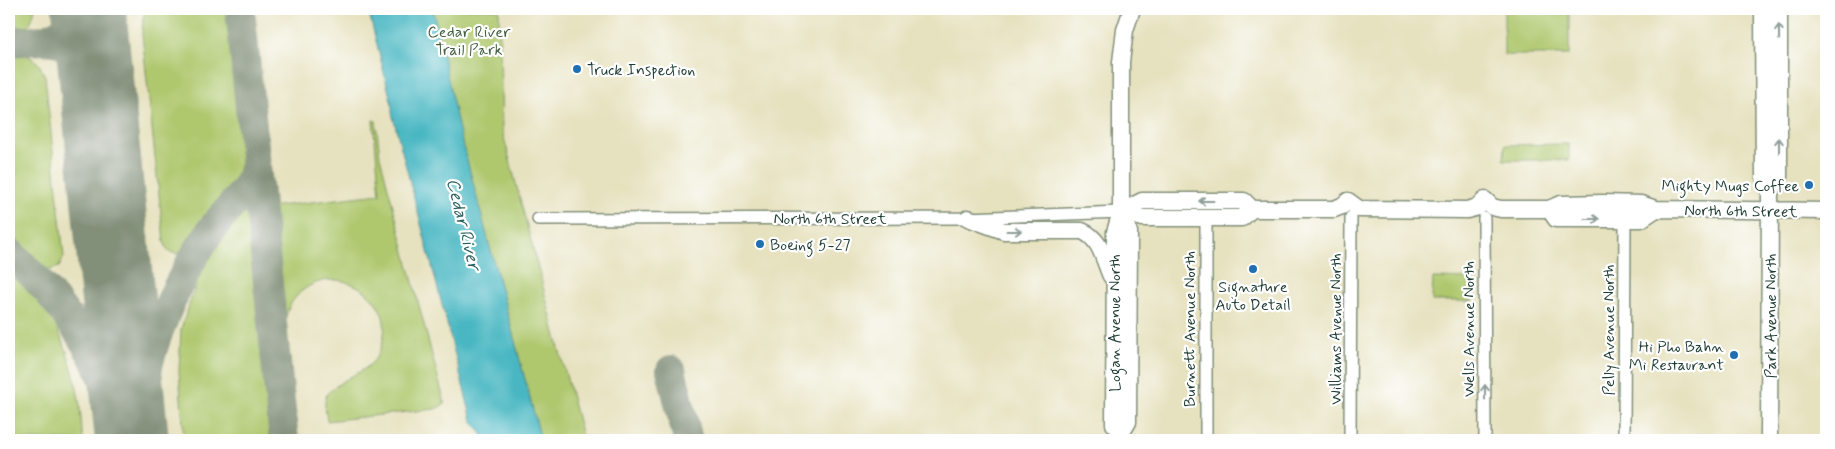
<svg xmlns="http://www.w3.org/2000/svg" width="1835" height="449" font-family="Mynerve,sans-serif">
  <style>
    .green { fill: #afc86e; stroke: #678251 }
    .water { fill: #48b7c2; stroke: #347a7b }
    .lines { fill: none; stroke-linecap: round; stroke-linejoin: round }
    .taxiway { stroke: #828f79; stroke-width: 30 }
    .runway { stroke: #828f79; stroke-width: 74 }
    .street-casing { stroke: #828f79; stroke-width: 14 }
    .secondary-casing { stroke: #828f79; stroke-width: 19 }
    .street { stroke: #fff; stroke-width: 11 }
    .secondary { stroke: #fff; stroke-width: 16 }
    .oneway { stroke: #8f9e9a }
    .poi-dot { fill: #1f6fb2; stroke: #fff; stroke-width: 2 }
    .labels { text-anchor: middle; stroke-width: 4.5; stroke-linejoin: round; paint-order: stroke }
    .park-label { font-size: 16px; fill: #436042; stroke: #fff }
    .poi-label { font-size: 16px; fill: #1f3d34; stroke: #fff; text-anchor: start }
    .street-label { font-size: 16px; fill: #1f3d34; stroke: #fff }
    .water-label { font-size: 18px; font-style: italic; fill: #2b625f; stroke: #fff }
  </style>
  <rect width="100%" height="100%" fill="#fff"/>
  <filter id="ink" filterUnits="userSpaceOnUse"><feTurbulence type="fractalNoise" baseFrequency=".02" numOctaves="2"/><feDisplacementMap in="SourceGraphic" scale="10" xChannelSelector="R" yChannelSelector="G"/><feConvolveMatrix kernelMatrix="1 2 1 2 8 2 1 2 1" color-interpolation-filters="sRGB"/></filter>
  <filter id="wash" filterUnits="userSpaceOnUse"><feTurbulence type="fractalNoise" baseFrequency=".0096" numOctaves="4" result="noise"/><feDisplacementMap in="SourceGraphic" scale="20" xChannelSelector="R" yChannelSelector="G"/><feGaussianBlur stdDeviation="1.12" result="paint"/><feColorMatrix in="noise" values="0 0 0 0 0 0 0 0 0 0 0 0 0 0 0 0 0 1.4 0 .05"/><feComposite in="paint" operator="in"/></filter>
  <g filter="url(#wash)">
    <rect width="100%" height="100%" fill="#e6e1be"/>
    <path class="green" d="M9,9h26c-5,18 -7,21 -26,23z
      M148,9h80l5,6 14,128v18l-5,17 -34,41 -21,30 -11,5 -8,-3 -4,-9 -22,-208 1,-17z
      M431,9h68l3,121 81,310h-42l-82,-310z
      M1504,9h65v46h-65z
      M19,53c17,5 19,8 26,23l19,181 -5,10 -9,3 -10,-5 -31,-28v-183z
      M373,120l3,1 4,36 65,247 -10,5 -108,12c-1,-8 -4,-19 0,-27 3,-4 8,-7 12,-10 21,-15 37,-14 44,-44 2,-8 2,-18 -1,-26 -16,-38 -66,-47 -90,-12 -6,9 -7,20 -8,30h-3l-12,-125 111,-13z
      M1569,144v16h-65l1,-15z
      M247,213l7,10 20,217h-90l-5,-69 2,-42 23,-68 33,-44z
      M9,264c38,32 60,82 69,130 3,15 3,31 5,46h-74z
      M1433,278l39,1v22h-40z"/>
    <path class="water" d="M368,9h65l26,121 82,310h-57l-2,-6 -10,-14 -80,-307v-8z"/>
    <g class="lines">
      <path class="taxiway" d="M240,9l44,431
        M43,40c18,-6 29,-14 37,-31
        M9,42c52,-4 69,-6 88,49
        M92,43l3,-19 9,-15
        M9,252c34,31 65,68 86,109 13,25 22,52 31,79
        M671,370l17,70
        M138,440c1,-74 30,-146 71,-207 15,-22 42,-42 46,-69"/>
      <path class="runway" d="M89,9l43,431"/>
    </g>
  </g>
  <g filter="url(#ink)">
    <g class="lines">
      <g class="street-casing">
        <path id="street" d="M1206,218v222
          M1484,218l1,222
          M538,219l430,-1 153,-6
          M1350,440l1,-223
          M1624,440l1,-221"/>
      </g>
      <g class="secondary-casing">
        <path id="secondary" d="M1763,9l1,168 6,15 -1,248
          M1770,192l9,-15v-168
          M1485,200l7,7 9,2h48l12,-5 42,-1 38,1 15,5 170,2
          M1549,209l7,10h85l15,-10
          M1121,212l22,6h99l10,-9h82l8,-3 6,-5 11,8 108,1 11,-3 7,-7
          M1121,212l8,20 -1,190 -6,10v8
          M1121,212l21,-11h102l8,8
          M968,218l36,13h78c19,8 21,27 29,45
          M1122,432l-8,-8 1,-192 6,-20v-150l4,-32 7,-21"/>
      </g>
      <use href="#street" class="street"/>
      <use href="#secondary" class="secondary"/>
    </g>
    <defs><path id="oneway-shaft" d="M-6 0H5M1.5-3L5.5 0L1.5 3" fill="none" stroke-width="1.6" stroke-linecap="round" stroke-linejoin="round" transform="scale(1.25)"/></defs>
    <g class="oneway">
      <use href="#oneway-shaft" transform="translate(1779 32) rotate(-91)"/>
      <use href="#oneway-shaft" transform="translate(1779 145) rotate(-90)"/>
      <use href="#oneway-shaft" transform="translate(1206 201) rotate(180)"/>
      <use href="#oneway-shaft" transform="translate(1592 219)"/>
      <use href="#oneway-shaft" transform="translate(1014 231)"/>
      <use href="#oneway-shaft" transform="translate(1485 392) rotate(-90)"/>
    </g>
  </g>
  <g class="poi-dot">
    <circle cx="577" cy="69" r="5"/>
    <circle cx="1809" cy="185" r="5"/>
    <circle cx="760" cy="244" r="5"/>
    <circle cx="1253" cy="269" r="5"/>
    <circle cx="1734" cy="355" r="5"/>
  </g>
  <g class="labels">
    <g class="park-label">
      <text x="469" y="37">Cedar River<tspan x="469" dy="18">Trail Park</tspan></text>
    </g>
    <g class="poi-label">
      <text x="587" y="75">Truck Inspection</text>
      <text x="1799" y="191" text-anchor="end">Mighty Mugs Coffee</text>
      <text x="770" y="250">Boeing 5-27</text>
      <text x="1253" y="292" text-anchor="middle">Signature<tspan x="1253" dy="18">Auto Detail</tspan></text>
      <text x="1724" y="352" text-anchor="end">Hi Pho Bahn<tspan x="1724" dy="18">Mi Restaurant</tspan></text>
    </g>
    <g class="street-label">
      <text transform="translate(1741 210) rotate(1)" y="6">North 6th Street</text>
      <text x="830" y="224">North 6th Street</text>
      <text transform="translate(1770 316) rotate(-90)" y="6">Park Avenue North</text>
      <text transform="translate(1114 323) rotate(-90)" y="6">Logan Avenue North</text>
      <text transform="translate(1189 329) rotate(-90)" y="6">Burnett Avenue North</text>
      <text transform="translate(1335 329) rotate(-90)" y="6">Williams Avenue North</text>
      <text transform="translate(1468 329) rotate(-90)" y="6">Wells Avenue North</text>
      <text transform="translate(1608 330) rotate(-90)" y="6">Pelly Avenue North</text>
    </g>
    <g class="water-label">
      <text transform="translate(464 224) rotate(76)" y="6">Cedar River</text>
    </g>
  </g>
  <rect width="1835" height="449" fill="none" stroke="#fff" stroke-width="30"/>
</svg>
